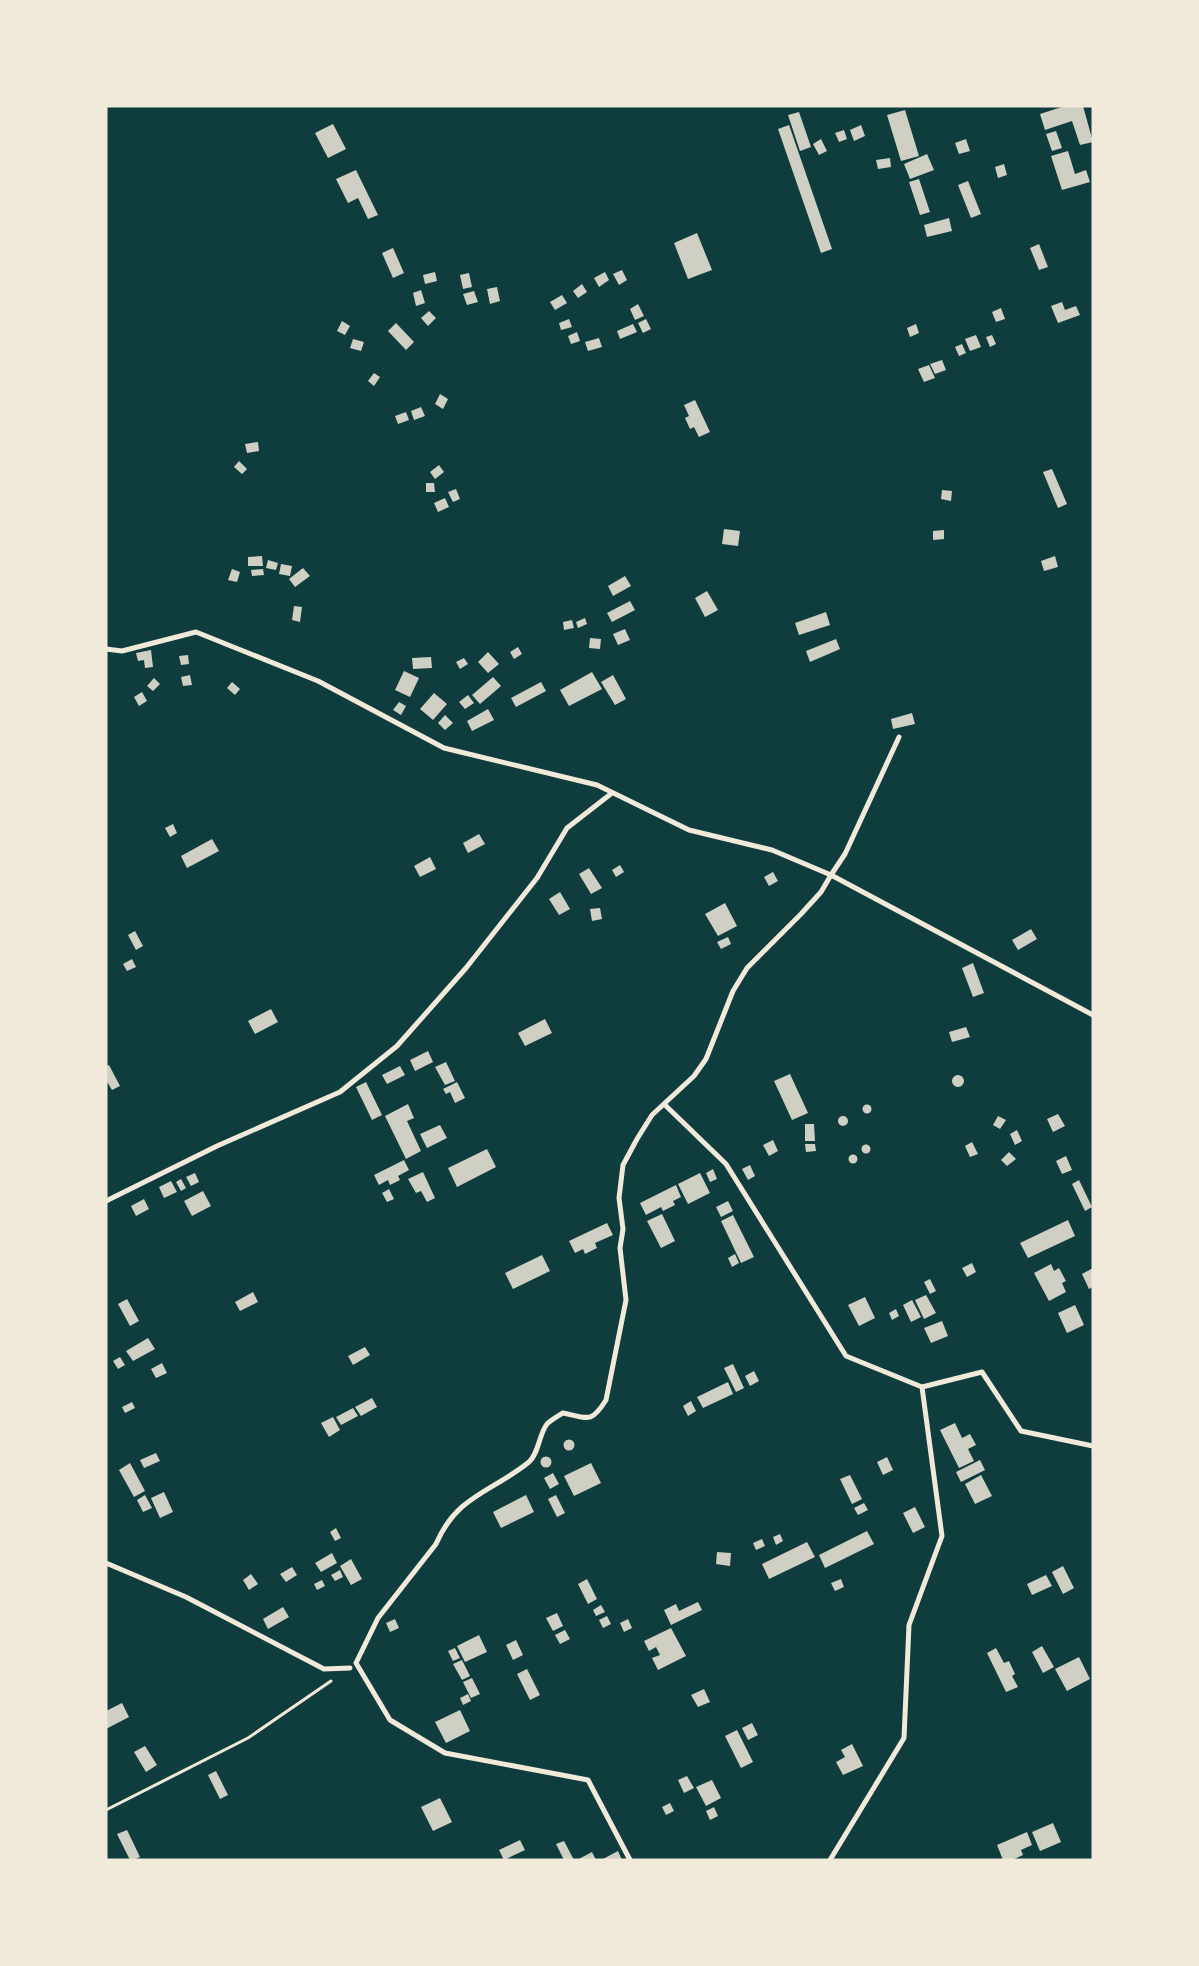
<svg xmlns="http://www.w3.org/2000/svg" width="1199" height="1966" font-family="'Libre Baskerville',serif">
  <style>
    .building { fill: #cfcfc3 }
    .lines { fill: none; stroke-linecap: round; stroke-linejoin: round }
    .path { stroke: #f1e9da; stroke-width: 3 }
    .minor { stroke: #f1e9da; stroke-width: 5 }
  </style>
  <rect width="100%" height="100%" fill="#0f3d3e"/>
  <path class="building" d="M1065,106h18l10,36 -13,3 -8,-24 -27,9 -5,-16z
    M905,110l14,46 -18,5 -14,-46z
    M799,112l12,35 -11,4 -12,-36z
    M333,124l13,25 -18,9 -13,-25z
    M789,125l43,124 -11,4 -43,-124z
    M861,125l4,11 -11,5 -4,-11z
    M844,130l3,9 -8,3 -4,-9z
    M1056,131l6,17 -10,3 -6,-17z
    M821,139l6,12 -8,4 -6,-11z
    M966,139l4,12 -11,3 -4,-11z
    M1068,151l7,23 11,-4 4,12 -28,8 -11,-34z
    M927,154l7,16 -24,9 -6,-15z
    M890,158l1,9 -13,2 -2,-9z
    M1004,164l3,11 -9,3 -3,-11z
    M356,170l22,45 -10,4 -10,-21 -10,5 -12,-24z
    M919,179l11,33 -10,3 -11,-33z
    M968,181l13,33 -10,4 -13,-33z
    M949,218l3,13 -25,6 -3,-12z
    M697,233l15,37 -24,9 -14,-36z
    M1039,244l9,23 -9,3 -9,-22z
    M393,248l11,25 -11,5 -11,-25z
    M622,270l5,10 -8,5 -6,-11z
    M435,272l2,9 -12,3 -2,-9z
    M605,272l4,8 -10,7 -5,-9z
    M469,273l3,14 -9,2 -3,-14z
    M582,284l5,8 -9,6 -5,-7z
    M497,287l3,14 -10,3 -3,-15z
    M421,290l4,13 -9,3 -3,-13z
    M474,291l4,11 -11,3 -4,-11z
    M562,295l5,8 -12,7 -5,-8z
    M1062,302l3,8 11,-4 4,9 -22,8 -7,-17z
    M638,304l6,12 -9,4 -5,-11z
    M1001,308l4,11 -9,3 -4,-10z
    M429,311l7,7 -8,8 -7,-8z
    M569,319l3,8 -11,3 -2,-7z
    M646,319l5,10 -8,4 -5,-10z
    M342,321l8,5 -5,9 -8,-4z
    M396,323l18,19 -8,8 -18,-19z
    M633,324l4,8 -17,7 -3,-8z
    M916,324l3,9 -9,4 -3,-9z
    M577,332l3,9 -9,3 -3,-8z
    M976,335l5,12 -11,4 -5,-12z
    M992,335l4,9 -6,3 -4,-10z
    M599,338l3,9 -14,4 -3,-9z
    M353,339l11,3 -3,9 -11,-3z
    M962,344l4,9 -7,3 -4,-9z
    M942,360l4,10 -11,4 -5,-10z
    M929,365l6,13 -11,4 -6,-13z
    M374,373l6,4 -6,9 -6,-5z
    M440,394l8,5 -5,10 -8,-5z
    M695,400l15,32 -11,5 -5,-10 -4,2 -5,-11 4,-2 -5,-11z
    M421,407l4,9 -11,4 -3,-9z
    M406,412l3,8 -11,4 -3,-8z
    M258,442l1,9 -12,2 -2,-9z
    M239,461l8,8 -5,5 -8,-7z
    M439,465l5,7 -9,7 -5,-7z
    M1052,469l15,35 -9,4 -15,-36z
    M426,483h8l1,9h-9z
    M456,489l4,10 -7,3 -5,-10z
    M942,490l10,1 -1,10 -10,-2z
    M445,498l4,9 -11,5 -4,-9z
    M724,529l16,2 -2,15 -16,-2z
    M944,530v9l-11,1v-9z
    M262,556l1,10h-15v-9z
    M1055,556l3,11 -14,4 -3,-10z
    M268,560l10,3 -2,7 -10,-2z
    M281,564l11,2 -2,10 -11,-2z
    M303,568l7,8 -15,11 -6,-8z
    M232,569l8,3 -3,10 -9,-2z
    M263,569l1,6 -12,1 -1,-6z
    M625,576l6,10 -18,10 -5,-10z
    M707,591l11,19 -13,7 -10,-19z
    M630,601l5,9 -23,12 -5,-9z
    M294,606l8,1 -2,15 -8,-2z
    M826,612l4,13 -31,10 -4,-12z
    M585,618l2,6 -9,4 -2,-6z
    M572,620l2,8 -10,2 -1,-8z
    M625,629l5,11 -12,5 -5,-11z
    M590,638l11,1 -1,10 -11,-1z
    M836,639l4,10 -30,13 -4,-11z
    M518,647l4,7 -8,5 -4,-7z
    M151,650l2,17 -8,1 -1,-8 -6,1 -2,-8z
    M488,652l11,12 -11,9 -10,-11z
    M188,655l1,9 -8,1 -2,-9z
    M431,657l1,11 -19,1 -1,-11z
    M464,658l4,6 -8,5 -4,-7z
    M404,671l15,7 -9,19 -15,-7z
    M592,672l10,17 -33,17 -9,-16z
    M190,675l2,10 -9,1 -2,-9z
    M613,675l13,24 -11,6 -14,-23z
    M493,677l8,9 -21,18 -8,-9z
    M154,678l6,6 -7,7 -6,-5z
    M232,682l8,7 -5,6 -8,-7z
    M541,682l5,9 -30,16 -5,-9z
    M142,692l5,9 -8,5 -5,-9z
    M434,693l13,11 -14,16 -13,-11z
    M468,695l6,8 -9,6 -6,-7z
    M399,702l7,4 -5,9 -8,-5z
    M488,709l6,11 -22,11 -5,-10z
    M912,713l3,11 -22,5 -2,-10z
    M445,715l8,8 -8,7 -7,-7z
    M173,824l4,9 -7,4 -5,-9z
    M479,834l6,10 -17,9 -5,-10z
    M212,839l7,12 -32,17 -6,-12z
    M430,857l6,12 -16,8 -6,-11z
    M620,865l4,7 -8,5 -4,-7z
    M589,868l13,20 -11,6 -12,-20z
    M773,872l5,9 -9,5 -5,-9z
    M560,892l10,17 -11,6 -10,-16z
    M725,903l12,23 -19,10 -13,-22z
    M600,908l2,11 -10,2 -2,-12z
    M1031,929l6,10 -19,11 -6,-10z
    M135,931l8,15 -7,4 -8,-15z
    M728,937l3,7 -10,5 -4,-7z
    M132,959l4,8 -9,4 -4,-7z
    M973,963l11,30 -11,4 -11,-29z
    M271,1009l7,13 -23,12 -7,-13z
    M545,1019l7,14 -27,13 -7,-13z
    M966,1027l4,10 -18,5 -3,-10z
    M428,1051l5,11 -18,9 -5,-11z
    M446,1062l9,19 -10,4 -10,-18z
    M109,1065l11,21 -8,4 -6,-10v-14z
    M400,1066l5,9 -18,9 -5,-9z
    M790,1074l18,39 -16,7 -18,-39z
    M952 1081a6 6 0 1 1 12 0a6 6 0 1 1-12 0Z
    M366,1082l16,33 -10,5 -16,-33z
    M457,1082l8,16 -10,5 -5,-11 -4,2 -3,-5z
    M408,1104l6,14 -7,3 14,30 -15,8 -21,-43z
    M862.5 1109a4.5 4.5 0 1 1 9 0a4.5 4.5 0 1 1-9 0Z
    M1058,1114l7,12 -12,6 -6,-13z
    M838 1121a5 5 0 1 1 10 0a5 5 0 1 1-10 0Z
    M998,1116l8,4 -6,9 -7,-4z
    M805,1124h9l1,17h-10z
    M440,1125l7,13 -20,10 -7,-14z
    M1017,1130l5,11 -7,4 -5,-11z
    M773,1140l5,11 -9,5 -6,-11z
    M972,1142l6,12 -8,3 -5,-11z
    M805,1144h10l1,7 -10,1z
    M861.5 1149a4.5 4.5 0 1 1 9 0a4.5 4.5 0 1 1-9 0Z
    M487,1149l9,18 -39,20 -9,-19z
    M1009,1152l7,7 -9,7 -6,-6z
    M848.5 1159a4.5 4.5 0 1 1 9 0a4.5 4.5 0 1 1-9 0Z
    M1066,1156l6,14 -10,4 -6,-13z
    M404,1160l5,10 -11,6 2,4 -10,5 -2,-5 -9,5 -5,-10z
    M750,1165l5,11 -7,4 -6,-11z
    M713,1169l4,10 -7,3 -4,-9z
    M423,1172l12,26 -8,4 -6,-11 -5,2 -8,-14z
    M195,1173l4,9 -8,4 -5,-9z
    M700,1173l10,20 -22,11 -10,-20z
    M181,1179l5,9 -5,3 -5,-9z
    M1079,1180l13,27 -7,4 -13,-27z
    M171,1181l6,11 -13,6 -5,-11z
    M676,1185l5,12 -8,4 2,4 -12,6 -2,-4 -15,8 -6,-12z
    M389,1189l5,10 -7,3 -5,-9z
    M203,1191l8,15 -19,10 -8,-15z
    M144,1199l5,10 -13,7 -5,-10z
    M728,1201l5,10 -12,6 -5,-10z
    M662,1214l13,27 -14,7 -14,-27z
    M733,1215l21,42 -13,6 -20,-42z
    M1068,1220l7,16 -47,22 -8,-15z
    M607,1223l6,12 -18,8 2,5 -12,6 -2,-5 -8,4 -6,-12z
    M735,1254l4,9 -7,4 -4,-9z
    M542,1255l8,16 -37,18 -8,-16z
    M972,1263l4,9 -9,5 -5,-9z
    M1051,1264l3,7 5,-3 7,13 -4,2 4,9 -17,9 -15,-28z
    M1093,1268v19l-4,2 -7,-15z
    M930,1279l6,12 -6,3 -6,-12z
    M253,1292l5,10 -18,9 -5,-9z
    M926,1295l10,18 -12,6 -9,-19z
    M865,1297l10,21 -16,8 -11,-21z
    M127,1299l12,22 -9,5 -12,-22z
    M912,1300l9,17 -10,5 -8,-17z
    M1075,1305l9,20 -17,8 -9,-20z
    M896,1309l3,7 -7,4 -3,-7z
    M942,1321l6,15 -17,7 -7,-15z
    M148,1338l7,11 -22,12 -7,-10z
    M365,1347l5,8 -17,10 -5,-9z
    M120,1357l5,8 -7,4 -5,-8z
    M162,1363l5,10 -11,5 -5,-9z
    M733,1364l11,24 -8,4 -12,-24z
    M754,1371l5,10 -9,5 -5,-10z
    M728,1382l5,12 -30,14 -6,-11z
    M372,1398l5,9 -16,9 -6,-9z
    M691,1401l5,10 -8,5 -5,-10z
    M132,1402l3,6 -10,5 -3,-6z
    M353,1408l5,8 -17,9 -5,-8z
    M333,1417l7,13 -11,7 -8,-14z
    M955,1423l7,15 8,-4 6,11 -8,4 6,12 -15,7 -19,-38z
    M563.5 1445a5.5 5.5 0 1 1 11 0a5.5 5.5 0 1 1-11 0Z
    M156,1453l4,8 -16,7 -4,-8z
    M540.5 1462a5.5 5.5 0 1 1 11 0a5.5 5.5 0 1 1-11 0Z
    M887,1457l6,13 -10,5 -6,-13z
    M980,1460l5,10 -24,12 -5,-10z
    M130,1463l15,28 -11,6 -15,-27z
    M591,1463l10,20 -27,13 -10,-20z
    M553,1473l6,11 -9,5 -6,-11z
    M850,1475l12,24 -10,5 -12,-25z
    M981,1475l11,21 -17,8 -10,-20z
    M164,1492l9,20 -13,6 -9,-20z
    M145,1495l7,13 -9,4 -6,-12z
    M526,1495l8,17 -33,16 -8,-16z
    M556,1495l9,18 -8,4 -9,-18z
    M864,1503l4,7 -10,5 -4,-7z
    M915,1507l10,20 -12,6 -10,-20z
    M336,1528l5,10 -6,3 -5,-9z
    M867,1531l7,13 -49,24 -6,-13z
    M780,1534l3,7 -7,4 -3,-8z
    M762,1539l3,7 -9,4 -3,-7z
    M807,1542l8,15 -46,22 -7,-15z
    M717,1552l14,1 -1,13 -14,-2z
    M332,1553l5,10 -16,9 -6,-9z
    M351,1559l11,20 -11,6 -11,-19z
    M1063,1566l11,22 -11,6 -11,-22z
    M292,1567l5,8 -11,7 -6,-8z
    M340,1570l3,7 -8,4 -4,-6z
    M251,1574l7,10 -9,6 -6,-10z
    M1046,1575l6,11 -20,9 -5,-11z
    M587,1579l10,20 -9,5 -10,-20z
    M841,1579l3,8 -9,4 -4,-8z
    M322,1580l3,6 -8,4 -3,-6z
    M698,1602l4,8 -31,15 -7,-15 12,-6 3,7z
    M601,1605l4,7 -9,4 -3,-6z
    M283,1607l6,10 -21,12 -5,-10z
    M557,1613l6,13 -10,5 -7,-13z
    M607,1616l4,8 -8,4 -4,-8z
    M395,1619l4,9 -9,4 -4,-9z
    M628,1619l4,9 -8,4 -4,-9z
    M671,1628l15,28 -28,14 -6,-12 8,-3 -4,-8 -7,4 -5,-10z
    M565,1630l5,9 -10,5 -5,-9z
    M479,1635l8,17 -22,10 -8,-16z
    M516,1640l7,15 -10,5 -7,-15z
    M1042,1646l12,21 -11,6 -11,-21z
    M455,1648l5,10 -7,3 -5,-10z
    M996,1648l8,15 5,-2 6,13 -3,2 6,11 -12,5 -19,-39z
    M1079,1657l11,22 -23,12 -12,-22z
    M462,1660l8,16 -8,4 -9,-16z
    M527,1669l13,26 -10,5 -13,-26z
    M472,1678l8,16 -9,4 -8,-16z
    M704,1689l6,13 -12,5 -7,-12z
    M468,1694l3,7 -8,4 -3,-7z
    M122,1703l7,14 -23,12v-18z
    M460,1710l10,21 -24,12 -11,-21z
    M752,1723l6,12 -10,5 -6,-12z
    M737,1730l16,32 -12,6 -16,-32z
    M852,1744l11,22 -20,9 -7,-13 9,-5 -4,-7z
    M145,1746l12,19 -11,7 -12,-20z
    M216,1771l12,24 -8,4 -12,-24z
    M687,1776l7,12 -10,5 -6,-13z
    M712,1780l9,18 -15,8 -10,-19z
    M440,1798l12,24 -19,9 -12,-24z
    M670,1803l4,8 -8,4 -4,-8z
    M714,1807l4,9 -8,4 -4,-9z
    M1053,1823l8,19 -21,9 -8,-19z
    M127,1830l13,27 -7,3h-3l-13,-26z
    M1027,1832l5,13 -11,5 2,5 -11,5h-9l-6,-15z
    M520,1840l5,10 -21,10 -5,-10z
    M564,1841l10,19h-10l-8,-16z
    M618,1851l4,9h-21z
    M592,1852l4,8h-19z"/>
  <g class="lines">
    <path class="path" d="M106,1810l142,-72 83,-57"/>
    <path class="minor" d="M106,649l16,2 74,-19 122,49 126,67 153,37 92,45 83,20 59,25 262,140
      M664,1104l62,60 120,192 76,31 60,-15 39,59 72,15
      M106,1201l111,-55 123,-54 57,-46 69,-78 71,-90 30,-50 45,-35
      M106,1563l80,34 138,72 26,-1
      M630,1860l-42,-80 -143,-27 -55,-33 -34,-57 22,-45 58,-74c21,-49 56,-52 93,-82 10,-9 10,-28 18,-38 4,-4 11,-8 16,-11 25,5 28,11 43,-13l20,-100 -6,-52 3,-19 -4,-31 4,-33 14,-26 15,-24 42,-39 12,-17 27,-68 14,-23 54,-54 20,-22 10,-17 14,-21 54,-117
      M830,1860l74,-122 5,-113 33,-89 -20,-149"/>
  </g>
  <rect width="1199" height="1966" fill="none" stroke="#f1e9da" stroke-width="215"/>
</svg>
